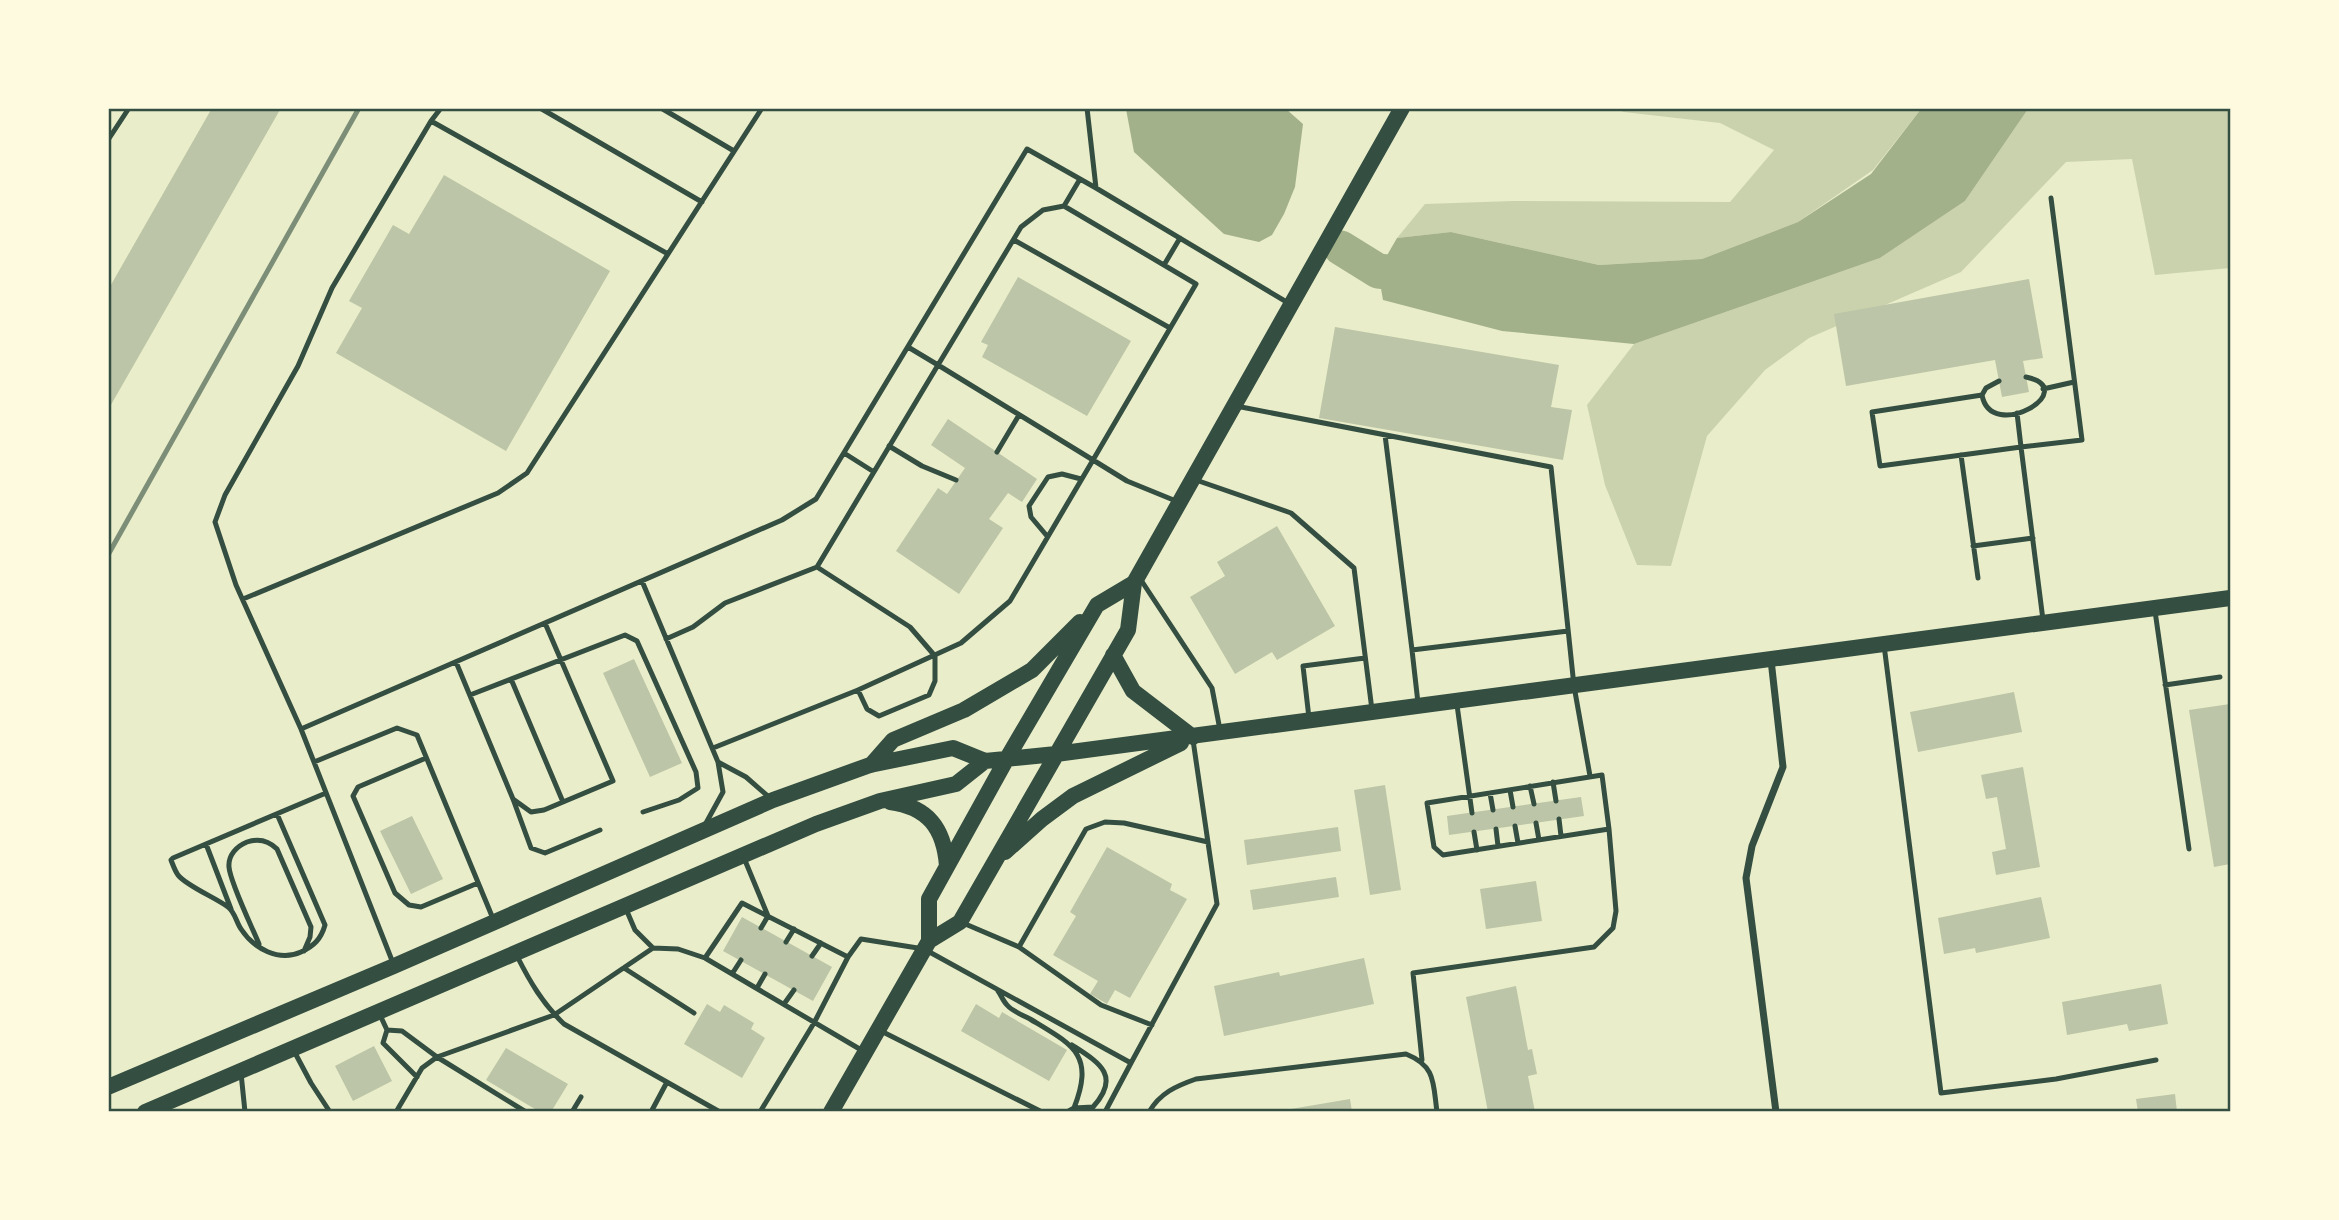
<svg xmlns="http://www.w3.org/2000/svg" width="2339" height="1220" font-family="Quicksand,sans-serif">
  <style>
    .green { fill: #cad2ad }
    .water { fill: #a3b18a }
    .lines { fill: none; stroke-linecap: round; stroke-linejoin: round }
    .river { stroke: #a3b18a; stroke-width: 35 }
    .building { fill: #bcc5a7 }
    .service { stroke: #344e41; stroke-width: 5 }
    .minor { stroke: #344e41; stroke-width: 7 }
    .primary { stroke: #344e41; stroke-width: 16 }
    .rail { stroke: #7c8e77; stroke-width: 5 }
    .neatline { fill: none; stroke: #344e41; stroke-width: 2.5 }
  </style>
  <rect width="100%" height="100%" fill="#e9edc9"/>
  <path class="green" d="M1615,109h306l-48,61 -75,52 -96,37 -103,6 -148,-33 -54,6 28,-34 88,-3 217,1 44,-52 -54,-27 -96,-11z
    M2028,109h202v159l-75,7 -23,-116 -66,3 -105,110 -152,66 -44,32 -58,66 -36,130 -34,-1 -32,-80 -18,-80 47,-61 246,-86 85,-57z"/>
  <path class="water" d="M1126,109h160l17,15 -8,63 -11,27 -12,21 -13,7 -35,-8 -90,-82z
    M1921,109h107l-63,92 -85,57 -246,86 -132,-13 -119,-31 -5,-29 19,-33 54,-6 148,33 103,-6 96,-37 73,-48z"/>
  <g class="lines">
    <path class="river" d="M1341,248l37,23 48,5"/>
  </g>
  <path class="building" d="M212,108h69l-173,302v-120z
    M444,175l166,96 -104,180 -170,-98 26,-45 -13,-7 44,-76 16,9z
    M1018,277l113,64 -44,75 -105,-59 6,-12 -7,-3z
    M2029,279l14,79 -20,3 6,31 -27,5 -7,-37 -149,26 -12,-72z
    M1335,327l224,38 -8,42 21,3 -9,50 -244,-42z
    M948,419l89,60 -15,23 -14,-9 -19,26 14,9 -44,66 -63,-43 42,-63 9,6 18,-26 -34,-23z
    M1277,526l58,100 -58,34 -5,-8 -37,22 -45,-77 35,-21 -8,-14z
    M634,659l48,104 -32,14 -47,-104z
    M2014,692l8,40 -104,20 -8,-40z
    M2230,704v160l-16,3 -25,-157z
    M2023,767l17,100 -44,8 -4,-23 14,-3 -9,-52 -11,2 -5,-24z
    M1385,785l16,105 -31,5 -16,-105z
    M1581,797l3,19 -135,19 -2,-19z
    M412,816l31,63 -32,15 -31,-63z
    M1338,827l3,24 -94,14 -3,-25z
    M1107,847l65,37 -2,6 17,9 -57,99 -15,-8 -8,14 -17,-10 8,-13 -45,-26 23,-39 -6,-4z
    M1336,877l3,20 -86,13 -3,-20z
    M1536,881l6,40 -56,8 -6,-40z
    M2041,897l9,41 -74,15 -1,-5 -31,6 -6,-36z
    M742,917l90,50 -19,34 -90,-50z
    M1364,958l10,46 -150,32 -10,-50 65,-14 1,4z
    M2161,984l7,40 -39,7 -2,-7 -60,11 -5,-33z
    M1516,986l12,64 4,-1 5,25 -9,2 7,36h-47l-22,-115z
    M707,1004l13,8 4,-7 30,18 -3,6 14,9 -23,40 -58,-34z
    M976,1004l23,14 3,-6 65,38 -18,31 -88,-50z
    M374,1046l18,35 -39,20 -18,-35z
    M506,1048l62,36 -17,28h-11l-54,-32z
    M2175,1094l2,18h-39l-2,-13z
    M1350,1099l2,13h-66l-1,-2z"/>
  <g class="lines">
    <path class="service" d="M540,108l162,94
      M661,108l73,43
      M1087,108l9,80
      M431,121l237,133
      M108,140l21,-32
      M1064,206l16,-27
      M1014,240l156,88
      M1164,265l16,-27
      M1999,381l-13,7 -4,7c9,49 101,-6 44,-18
      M2043,389l31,-7
      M1982,395l-110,17 8,54 141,-19 -4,-34
      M1236,406l315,61 23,219 16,90
      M1385,435l27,215
      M889,446l33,20 34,14
      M997,452l22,-37
      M844,453l30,19
      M1961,455l17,123
      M1193,479l98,34 63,55 18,142
      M1047,536l-16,-19 -2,-11 19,-29 14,-3 19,5
      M1973,546l60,-8
      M817,567l121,-202 -30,-18
      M1139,577l73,111 8,42
      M642,581l76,181 5,30 -17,31
      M243,599l255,-106 29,-20 235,-365
      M2155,611l34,238
      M2043,620l-22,-173 61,-7 -31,-242
      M666,639l27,-12 32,-24 92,-36 93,60 25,29v25l-6,14 -50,21 -12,-7 -9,-19
      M1884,645l57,448 115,-14 100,-19
      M456,662l57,137 18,13 13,-2 69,-29 -68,-158
      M511,679l52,123
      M2165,685l55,-8
      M470,695l155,-60 12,6 59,131 2,16 -19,12 -36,12
      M1418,703l-6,-53 156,-19
      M1457,705l15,108
      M1309,718l-6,-52 62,-8
      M301,729l-65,-144 -21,-63 10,-27 73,-129 34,-78 99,-167 10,-13
      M713,748l145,-58 103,-47 49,-42 83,-141 -155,-95 83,-138 22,-17 21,-4 132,78 -103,176 34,21 49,20
      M426,758l-68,29 -5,9 42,97 14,12 12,2 57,-24
      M314,762l83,-34 20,7 77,186
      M718,762l28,15 24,21
      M1553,782l3,19
      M1530,786l4,18
      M1510,790l3,17
      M1490,793l3,17
      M513,799l18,49 14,5 55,-23
      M277,814l48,111c-4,14 -11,21 -24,27 -22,10 -47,-3 -60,-23 -5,-7 -6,-17 -13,-22 -12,-9 -43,-22 -50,-32 -3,-4 -5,-10 -7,-15l2,-2 153,-65
      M1559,819l2,17
      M1536,823l3,17
      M1515,826l3,17
      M1496,829l2,17
      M1474,832l3,18
      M206,844l25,65
      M744,858l24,58 -7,12
      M626,909l9,21 18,18 25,1 27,9 158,93
      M963,923l56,24 67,-118 19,-7 19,1 84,19
      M786,942l8,-13
      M259,944c-7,-17 -29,-62 -30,-77 -1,-12 8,-21 18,-25 12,-4 22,-1 30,7l34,78 -1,10 -6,14
      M1019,947l82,58 51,20
      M517,956c13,26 26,48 47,68l156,88
      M812,956l9,-13
      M848,957l13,-18 63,10 207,114 -26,49
      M705,958l37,-55 106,54 -34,66 -54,89
      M393,963l-92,-234 481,-209 34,-21 211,-350 69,39 194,116
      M624,968l70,45
      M732,974l9,-14
      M757,988l8,-14
      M998,991c3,4 5,10 9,14 5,6 15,10 23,14 43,26 65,35 44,89l-7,4
      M784,1004l10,-14
      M380,1015l7,15 -4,13 34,34
      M387,1030l15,1 35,26 89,55
      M881,1031l161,81
      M1072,1045c26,17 50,30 21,62l-19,1
      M294,1051l17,32 19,29
      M1422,1060l-9,-87 181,-26 19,-19 3,-17 -7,-82 -166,26 -9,-8 -7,-44 175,-28 7,54
      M1131,1063l86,-159 -24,-164
      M241,1073l4,39
      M396,1112l26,-44 15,-11 117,-42 99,-67
      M572,1112l9,-15
      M651,1112l16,-30
      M1149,1112c11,-19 27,-26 47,-33l210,-25c30,12 27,29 31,58"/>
    <path class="minor" d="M1771,660l12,107 -31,79 -6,32 30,234"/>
    <path class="primary" d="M1113,655l20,36 60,46
      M871,765l22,-25 71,-30 68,-40 48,-48
      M890,802c38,5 54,26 57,64
      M1005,852l37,-33 31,-23 108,-53
      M929,941v-42l77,-139 91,-155 37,-22
      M108,1087l286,-121 379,-166 97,-35 83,-17 32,13 71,-7 1174,-156
      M145,1112l671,-288 64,-23 76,-17 29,-23
      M831,1112l98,-171 31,-19 168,-292 6,-47 268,-475"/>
    <path class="rail" d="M108,555l251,-447"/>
  </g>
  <rect width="2339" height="1220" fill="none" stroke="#fefae0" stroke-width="220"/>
  <rect x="110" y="110" width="2119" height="1000" class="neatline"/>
</svg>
